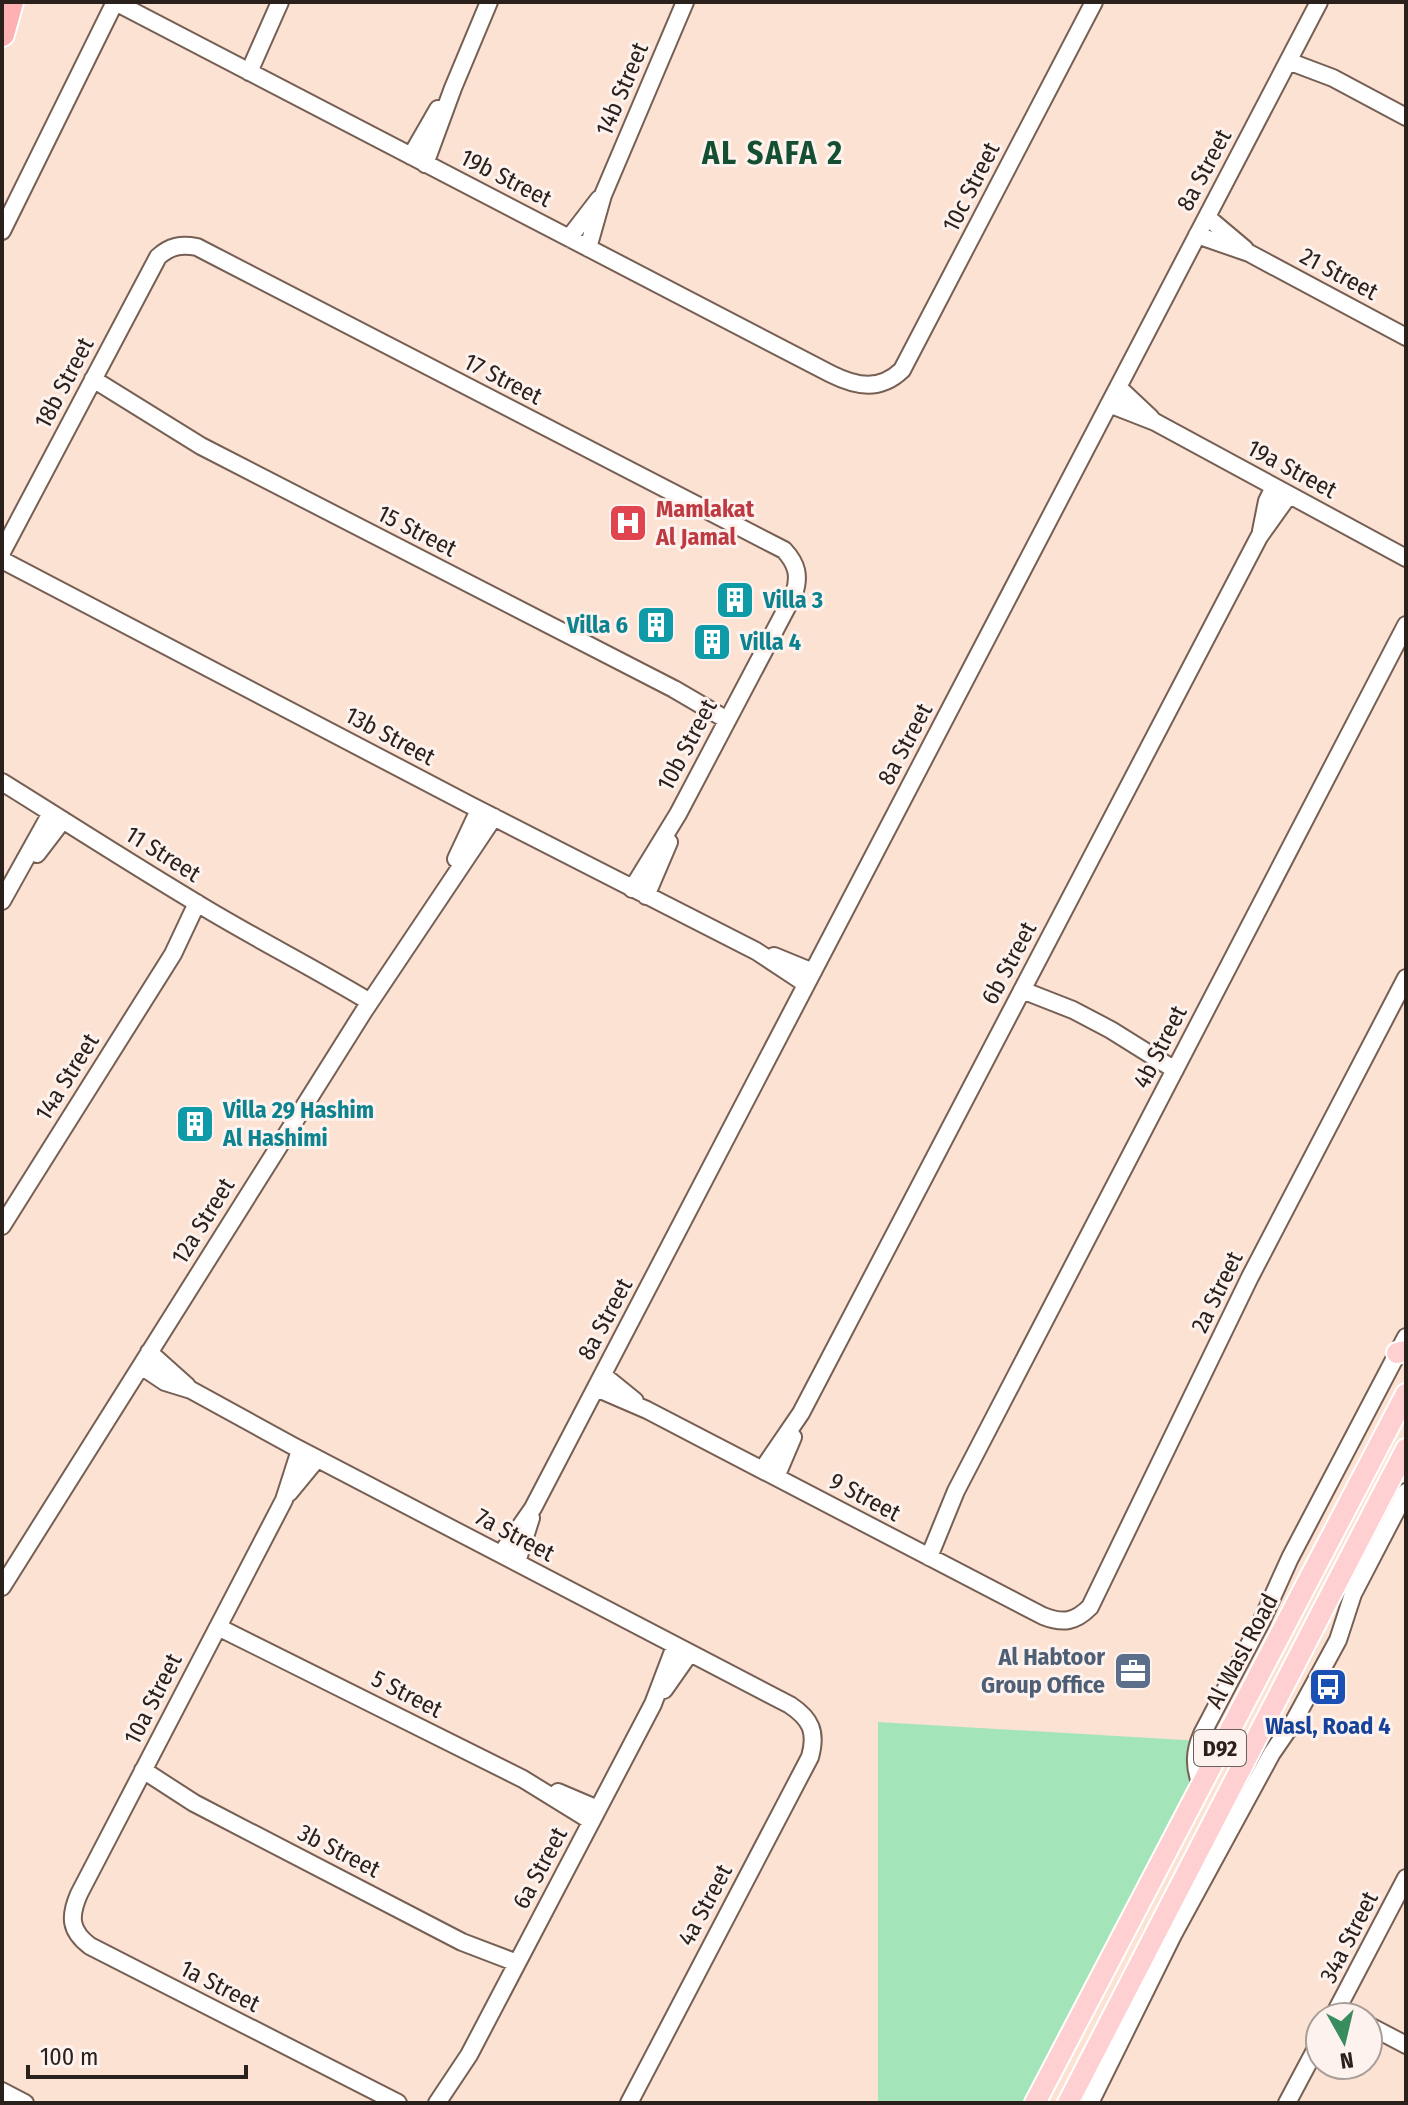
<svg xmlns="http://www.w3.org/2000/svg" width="1408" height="2105" font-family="'Fira Sans Condensed',sans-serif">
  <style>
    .green { fill: #a4e4b9 }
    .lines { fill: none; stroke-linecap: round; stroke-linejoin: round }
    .minor-casing { stroke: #765f53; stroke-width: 20 }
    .major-casing { stroke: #fff; stroke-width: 24 }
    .highway-casing { stroke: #fff; stroke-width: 28 }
    .minor { stroke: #fff; stroke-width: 16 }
    .major { stroke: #ffd0d1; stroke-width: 20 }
    .highway { stroke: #ffb0b3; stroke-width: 24 }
    .labels { text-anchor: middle; stroke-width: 6; stroke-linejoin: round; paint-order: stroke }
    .shield { fill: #fdf2ed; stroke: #69605b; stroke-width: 2 }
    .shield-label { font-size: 22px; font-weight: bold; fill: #2a211c }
    .street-label { font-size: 24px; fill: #2a211c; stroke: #fdf2ed }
    .health-label { font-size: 24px; font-weight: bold; fill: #be3a42; stroke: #fdf2ed; text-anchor: start }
    .culture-label { font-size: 24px; font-weight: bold; fill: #0d838f; stroke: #fdf2ed; text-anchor: start }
    .service-label { font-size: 24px; font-weight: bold; fill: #4e5e75; stroke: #fdf2ed; text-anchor: end }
    .transit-label { font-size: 24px; font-weight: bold; fill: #164399; stroke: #fdf2ed }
    .district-label { font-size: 32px; font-weight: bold; letter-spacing: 2px; fill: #144f31; stroke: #fdf2ed }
  </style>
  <rect width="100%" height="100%" fill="#fce2d3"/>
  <path class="green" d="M878,1722l323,19 8,4 -4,13 -183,345h-144z"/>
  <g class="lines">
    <g class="minor-casing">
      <path id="minor" d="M115,2l716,372c26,13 49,17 71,-4l192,-368
        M1288,61l45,17 73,39
        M249,72l31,-70
        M411,156l27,-47
        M425,164l28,-76 36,-86
        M1207,217l38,32
        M2,231l113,-229
        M1197,235l52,18 157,84
        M569,238l30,-39
        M588,248l15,-53 82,-193
        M93,379l108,67 473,243 53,31
        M1118,387l33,31
        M1109,404l46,18 251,136
        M1261,531l6,-30 7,-14
        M2,552l156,-295c12,-11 23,-13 39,-10l587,303c13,14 16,26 10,44l-116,220 -46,75
        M2,560l468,245 286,146 50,33
        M2,782c66,41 131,83 198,123 56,34 114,63 170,97
        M37,854l26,-34
        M456,859l23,-49
        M646,896l23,-54
        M2,901l49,-88
        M774,956l39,16
        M1022,990l51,20 38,20 64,40
        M2,1226l171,-272 24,-51
        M149,1352l38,34
        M141,1366l24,16 26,8 102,56 497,259c21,14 27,27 20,52l-181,346
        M603,1375l32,26
        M596,1388l51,22 396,206c20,8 32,6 47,-9l160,-330 156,-299
        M300,1450l-16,50 -205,394c-10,23 -9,37 11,52l308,157
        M762,1470l39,-57 458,-876 30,-42
        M776,1477l17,-40
        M289,1493l28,-34
        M501,1554l32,-46 786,-1506
        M929,1557l27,-66 450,-866
        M517,1562l14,-44
        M2,1587l362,-576 130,-194
        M218,1627l305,152 68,42
        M664,1690l26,-37
        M143,1770l51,33 268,139 55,21
        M1201,1785c-7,-18 -7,-33 1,-51l60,-114 28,-62 116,-221
        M558,1792l40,17
        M1333,2017l73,-139
        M1368,2025l38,20
        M2,2091l23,12
        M437,2103l32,-48 184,-351 22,-58
        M1090,2103l83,-168 99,-182 22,-32 44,-81 15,-46 53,-102
        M1287,2103l33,-62"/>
    </g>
    <g class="major-casing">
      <path id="major" d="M1397,1353l9,-2
        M1035,2103l371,-709
        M1068,2103l338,-654"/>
    </g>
    <g class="highway-casing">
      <path id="highway" d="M2,34l9,-32"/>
    </g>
    <use href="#minor" class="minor"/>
    <use href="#major" class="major"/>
    <use href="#highway" class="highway"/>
  </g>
  <defs>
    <g id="hospital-square" transform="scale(2)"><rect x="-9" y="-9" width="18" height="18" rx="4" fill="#e0444e" stroke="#fdf2ed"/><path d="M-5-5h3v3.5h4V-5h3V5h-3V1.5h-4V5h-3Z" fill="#fff"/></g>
    <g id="building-square" transform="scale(2)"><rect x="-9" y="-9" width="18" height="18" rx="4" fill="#0f9aa8" stroke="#fdf2ed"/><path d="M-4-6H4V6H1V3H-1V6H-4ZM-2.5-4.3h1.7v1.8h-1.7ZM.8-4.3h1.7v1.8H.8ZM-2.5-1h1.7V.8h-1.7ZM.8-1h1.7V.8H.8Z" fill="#fff"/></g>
    <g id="office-square" transform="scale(2)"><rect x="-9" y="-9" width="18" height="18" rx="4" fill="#5c6f8a" stroke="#fdf2ed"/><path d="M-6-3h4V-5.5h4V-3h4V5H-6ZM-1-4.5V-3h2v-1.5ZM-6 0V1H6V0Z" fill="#fff"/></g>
    <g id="bus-square" transform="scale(2)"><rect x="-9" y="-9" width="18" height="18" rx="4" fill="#1a4fb4" stroke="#fdf2ed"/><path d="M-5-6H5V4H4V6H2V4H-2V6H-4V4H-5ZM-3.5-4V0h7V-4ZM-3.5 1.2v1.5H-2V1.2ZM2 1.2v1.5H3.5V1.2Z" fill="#fff"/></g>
  </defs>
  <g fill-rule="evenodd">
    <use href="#hospital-square" x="628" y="523"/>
    <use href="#building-square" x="735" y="600"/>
    <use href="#building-square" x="656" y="625"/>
    <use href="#building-square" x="712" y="642"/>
    <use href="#building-square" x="195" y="1124"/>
    <use href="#office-square" x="1133" y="1671"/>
    <use href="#bus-square" x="1328" y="1687"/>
  </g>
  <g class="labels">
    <rect class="shield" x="1194" y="1730" width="52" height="36" rx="6"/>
    <g class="shield-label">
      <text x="1220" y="1756">D92</text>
    </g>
    <g class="street-label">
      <text transform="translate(622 89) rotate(-67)" y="8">14b Street</text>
      <text transform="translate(1204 170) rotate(-62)" y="8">8a Street</text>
      <text transform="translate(506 178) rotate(27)" y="8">19b Street</text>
      <text transform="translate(971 187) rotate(-63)" y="8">10c Street</text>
      <text transform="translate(1339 274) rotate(28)" y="8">21 Street</text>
      <text transform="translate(503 379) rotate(27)" y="8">17 Street</text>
      <text transform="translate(64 383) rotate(-62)" y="8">18b Street</text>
      <text transform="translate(1292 469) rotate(28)" y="8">19a Street</text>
      <text transform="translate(417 531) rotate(27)" y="8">15 Street</text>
      <text transform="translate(390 736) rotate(28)" y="8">13b Street</text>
      <text transform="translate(905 744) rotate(-62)" y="8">8a Street</text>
      <text transform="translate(687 745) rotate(-62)" y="8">10b Street</text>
      <text transform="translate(163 854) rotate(32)" y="8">11 Street</text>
      <text transform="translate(1009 963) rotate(-62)" y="8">6b Street</text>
      <text transform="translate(1160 1047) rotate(-63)" y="8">4b Street</text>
      <text transform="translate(67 1077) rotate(-58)" y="8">14a Street</text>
      <text transform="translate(203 1221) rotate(-58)" y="8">12a Street</text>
      <text transform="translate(1217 1292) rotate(-64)" y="8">2a Street</text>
      <text transform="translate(605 1319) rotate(-62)" y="8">8a Street</text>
      <text transform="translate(865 1497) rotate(28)" y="8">9 Street</text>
      <text transform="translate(515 1535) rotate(28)" y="8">7a Street</text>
      <text transform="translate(1242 1651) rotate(-62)" y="8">Al Wasl Road</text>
      <text transform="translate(407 1694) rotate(27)" y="8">5 Street</text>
      <text transform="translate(153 1699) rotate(-63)" y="8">10a Street</text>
      <text transform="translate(339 1851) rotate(27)" y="8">3b Street</text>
      <text transform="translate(540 1868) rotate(-62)" y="8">6a Street</text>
      <text transform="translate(705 1905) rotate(-62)" y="8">4a Street</text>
      <text transform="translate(1349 1937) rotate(-63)" y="8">34a Street</text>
      <text transform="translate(220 1986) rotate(27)" y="8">1a Street</text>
    </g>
    <g class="health-label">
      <text x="656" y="517">Mamlakat<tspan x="656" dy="28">Al Jamal</tspan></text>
    </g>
    <g class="culture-label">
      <text x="763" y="608">Villa 3</text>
      <text x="628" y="633" text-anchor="end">Villa 6</text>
      <text x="740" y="650">Villa 4</text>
      <text x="223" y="1118">Villa 29 Hashim<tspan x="223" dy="28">Al Hashimi</tspan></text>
    </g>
    <g class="service-label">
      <text x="1105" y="1665">Al Habtoor<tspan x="1105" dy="28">Group Office</tspan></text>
    </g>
    <g class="transit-label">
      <text x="1328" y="1734">Wasl, Road 4</text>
    </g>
    <g class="district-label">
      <text x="773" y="164">AL SAFA 2</text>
    </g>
  </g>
  <rect width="1408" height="2105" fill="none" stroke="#2a211c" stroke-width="8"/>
  <g transform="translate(1344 2041) rotate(172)"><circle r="38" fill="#fdf2ed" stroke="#a99e99" stroke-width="2"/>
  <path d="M0-6L14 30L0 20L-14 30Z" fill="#398c5e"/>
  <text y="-12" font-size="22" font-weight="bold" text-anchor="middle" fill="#2a211c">N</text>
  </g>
  <path d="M28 2065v12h218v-12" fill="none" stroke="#2a211c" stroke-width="4"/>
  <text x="40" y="2065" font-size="24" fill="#2a211c" stroke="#fdf2ed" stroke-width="6" paint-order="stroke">100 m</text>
</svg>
